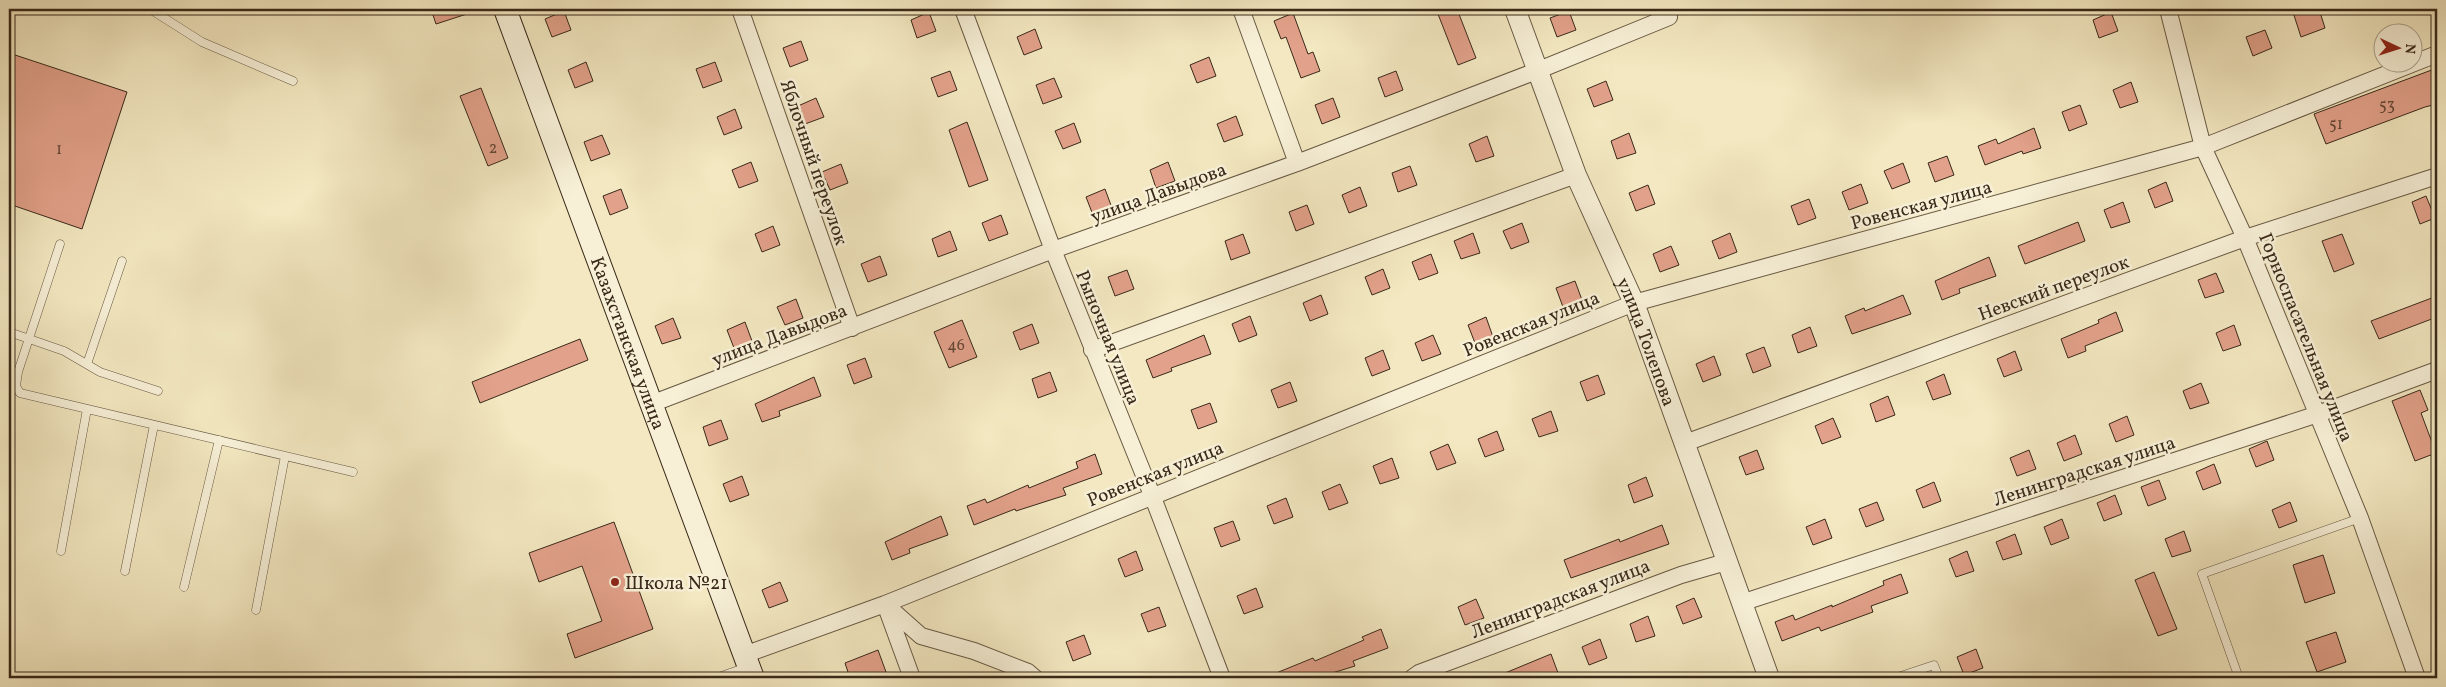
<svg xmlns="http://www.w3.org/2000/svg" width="2446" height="687" font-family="Vollkorn,serif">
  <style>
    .building { fill: #e2a18a; stroke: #392919 }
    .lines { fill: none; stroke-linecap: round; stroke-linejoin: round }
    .service-casing { stroke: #685943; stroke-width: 9 }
    .minor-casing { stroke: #685943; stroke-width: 18 }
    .tertiary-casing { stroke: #685943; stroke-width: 22 }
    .secondary-casing { stroke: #392919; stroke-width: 24 }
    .service { stroke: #f7f0d7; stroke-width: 8 }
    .minor { stroke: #f7f0d7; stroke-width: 16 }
    .tertiary { stroke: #f7f0d7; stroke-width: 20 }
    .secondary { stroke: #f7f0d7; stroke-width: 22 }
    .poi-dot { fill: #8f2418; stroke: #f7f0d7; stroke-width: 2 }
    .labels { text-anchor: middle; stroke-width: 5; stroke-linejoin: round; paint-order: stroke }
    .number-label { font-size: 16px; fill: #634735 }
    .street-label { font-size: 19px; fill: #392919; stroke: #f7f0d7 }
    .poi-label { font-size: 19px; fill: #392919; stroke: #f7f0d7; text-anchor: start }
  </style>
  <rect width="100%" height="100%" fill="#f3e8c1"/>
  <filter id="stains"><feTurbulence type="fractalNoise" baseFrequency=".004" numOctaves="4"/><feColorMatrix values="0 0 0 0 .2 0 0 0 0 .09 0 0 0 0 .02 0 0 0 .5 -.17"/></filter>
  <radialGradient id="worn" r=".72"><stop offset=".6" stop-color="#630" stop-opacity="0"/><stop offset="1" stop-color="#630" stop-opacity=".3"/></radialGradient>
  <path class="building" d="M431,9h42v3l-37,12z
    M1436,9h21l19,49 -18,7z
    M2292,9h27l6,19 -24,9z
    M564,11l7,19 -19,7 -7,-18z
    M1569,11l7,19 -19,7 -7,-19z
    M929,12l7,19 -19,7 -6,-18z
    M2111,12l7,19 -19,7 -6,-18z
    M1293,13l15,41 5,-2 7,19 -19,7 -15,-41 -5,2 -7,-18z
    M1035,29l7,19 -18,7 -7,-18z
    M2265,30l7,18 -19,8 -7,-19z
    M801,41l7,19 -18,7 -7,-19z
    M9,53l118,39 -45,137 -73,-25z
    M1209,57l7,19 -19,7 -7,-18z
    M586,62l7,19 -18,7 -7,-18z
    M715,62l7,19 -19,7 -7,-19z
    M2437,68v36l-12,3 -99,37 -12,-30z
    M950,71l7,19 -19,7 -7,-19z
    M1396,71l7,19 -18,7 -7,-19z
    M1054,78l8,19 -19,7 -7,-19z
    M1606,81l7,19 -19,7 -7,-18z
    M2131,82l7,20 -18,6 -7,-18z
    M481,88l27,70 -20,8 -28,-70z
    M816,98l8,19 -19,7 -7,-18z
    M1333,98l7,19 -18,7 -7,-19z
    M2080,105l7,19 -18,7 -7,-19z
    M735,109l7,19 -18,7 -7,-18z
    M1236,116l7,19 -19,7 -7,-18z
    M967,122l21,58 -19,7 -20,-57z
    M1074,123l7,19 -18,7 -8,-18z
    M2034,128l7,20 -18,6 -1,-3 -37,14 -7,-19 18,-7 2,5z
    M1629,133l7,20 -19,6 -6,-18z
    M602,135l8,19 -19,7 -7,-19z
    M1487,136l7,20 -18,6 -7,-18z
    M1947,156l7,19 -19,7 -7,-19z
    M751,162l7,19 -19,7 -7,-18z
    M1168,162l7,19 -19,7 -6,-18z
    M1903,163l7,19 -18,7 -8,-18z
    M841,164l7,19 -18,7 -8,-18z
    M1410,166l7,19 -19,7 -6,-19z
    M2166,182l7,19 -18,7 -7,-18z
    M1861,184l7,19 -19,7 -7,-18z
    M1648,185l7,19 -19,7 -7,-18z
    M1360,187l7,19 -18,7 -7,-18z
    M621,189l7,19 -18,7 -7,-19z
    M1105,189l7,19 -19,7 -7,-18z
    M2426,196l9,22 -15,6 -8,-22z
    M1809,199l7,19 -18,7 -7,-19z
    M2123,202l7,20 -19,6 -7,-18z
    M1307,205l7,19 -18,7 -7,-19z
    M1001,215l7,19 -19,7 -7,-18z
    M2078,222l7,19 -60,23 -7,-18z
    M1522,223l7,19 -18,7 -8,-18z
    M773,226l7,19 -18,7 -7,-18z
    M950,231l7,19 -19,7 -6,-18z
    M1473,233l7,20 -19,6 -7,-18z
    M1730,233l7,19 -18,7 -7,-18z
    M1243,234l7,19 -19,7 -6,-19z
    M2342,234l12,30 -20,8 -12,-31z
    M1671,246l8,19 -19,7 -7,-18z
    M1431,254l7,19 -19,7 -7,-18z
    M880,256l7,19 -19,7 -7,-18z
    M1989,257l7,19 -37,13 1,4 -18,7 -7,-19z
    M1383,269l7,19 -18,7 -7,-18z
    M1127,270l7,19 -19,7 -7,-19z
    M2216,273l8,19 -19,6 -7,-18z
    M1575,281l7,19 -19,7 -7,-19z
    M1321,295l7,19 -18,7 -7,-18z
    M1903,295l8,19 -59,20 -7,-18 19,-8 1,3z
    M2437,296v21l-58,22 -8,-18z
    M796,299l7,19 -18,7 -8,-18z
    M2116,312l7,19 -38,15 1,5 -18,7 -7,-19 38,-16 -1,-3z
    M1250,316l7,19 -18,7 -7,-18z
    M1486,317l7,20 -18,6 -7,-18z
    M673,318l8,20 -19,6 -7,-18z
    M962,320l15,37 -28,11 -15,-36z
    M745,322l7,19 -18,7 -7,-18z
    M1032,324l7,19 -19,7 -7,-18z
    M2234,325l7,20 -18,6 -7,-18z
    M1810,327l7,19 -19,7 -6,-18z
    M1204,335l7,19 -40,14 1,3 -19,7 -7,-18z
    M1433,335l8,19 -19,7 -7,-18z
    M580,339l8,21 -108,43 -8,-21z
    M1764,347l7,19 -18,7 -7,-19z
    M1383,350l7,19 -18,7 -7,-18z
    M2015,351l7,19 -18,7 -7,-18z
    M1714,356l7,19 -18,7 -7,-18z
    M865,358l7,19 -18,7 -7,-19z
    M1050,372l7,19 -19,7 -6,-19z
    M1944,374l7,20 -18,6 -7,-18z
    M1598,375l7,19 -18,7 -7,-19z
    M814,377l7,19 -42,15 1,5 -18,6 -7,-18z
    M1290,382l7,19 -19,7 -7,-18z
    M2201,383l8,20 -19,6 -7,-18z
    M2420,390l8,20 -7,3 15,40 -21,8 -23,-60z
    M1888,396l7,19 -19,7 -6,-18z
    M1210,403l7,19 -19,7 -7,-19z
    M1551,411l7,20 -19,6 -7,-18z
    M2127,416l7,19 -18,7 -7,-18z
    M1833,418l8,19 -19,7 -7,-18z
    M721,420l7,19 -19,7 -6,-19z
    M1497,431l7,19 -19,7 -7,-18z
    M2075,435l7,19 -18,7 -7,-18z
    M2267,441l7,19 -18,7 -7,-18z
    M1448,444l8,19 -19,7 -7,-18z
    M1757,450l7,19 -18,6 -7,-18z
    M2029,450l7,19 -19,7 -7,-18z
    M1095,454l7,20 -39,14 3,7 -50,16 -1,-2 -41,16 -7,-19 18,-7 2,4 41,-18 1,3 49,-20 -2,-6z
    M1392,458l7,20 -19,6 -7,-18z
    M2214,464l7,19 -18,7 -7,-18z
    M742,476l7,19 -19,7 -7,-18z
    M1646,477l7,19 -19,7 -6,-18z
    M2159,480l7,19 -18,7 -7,-19z
    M1934,482l7,19 -18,7 -7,-18z
    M1340,484l8,19 -19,7 -7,-18z
    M2115,495l7,19 -18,7 -7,-18z
    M1286,498l7,19 -19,7 -7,-18z
    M1877,502l7,18 -18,7 -7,-18z
    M2290,502l7,19 -18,7 -7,-18z
    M941,516l7,19 -39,14 1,4 -18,7 -7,-18z
    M1825,519l7,19 -19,7 -7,-18z
    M2062,519l7,19 -18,7 -7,-18z
    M1233,521l7,19 -19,7 -7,-19z
    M614,522l39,107 -78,29 -8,-24 35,-13 -20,-55 -43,16 -10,-29z
    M1662,525l7,19 -98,34 -7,-18 55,-21 1,3z
    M2184,531l7,20 -19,6 -7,-18z
    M2015,534l7,20 -19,6 -7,-18z
    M1136,551l7,19 -18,7 -7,-18z
    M1967,551l7,20 -18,6 -7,-18z
    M2323,555l12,38 -30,10 -12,-38z
    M2154,572l23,57 -19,7 -23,-56z
    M1901,574l7,19 -37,13 2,6 -52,19 -2,-4 -37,14 -7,-19 18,-7 2,5 37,-15v2l52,-22 -1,-4z
    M780,582l8,19 -19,7 -7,-18z
    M1256,588l7,19 -19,7 -7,-18z
    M1694,598l8,19 -19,7 -7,-18z
    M1476,599l8,19 -19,7 -7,-18z
    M1159,607l7,19 -18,6 -7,-18z
    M1648,616l7,20 -19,6 -6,-18z
    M1381,629l7,19 -35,13 2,5 -39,12h-52l49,-20 2,3 49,-21 -2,-3z
    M2336,632l10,30 -29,10 -11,-30z
    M1084,635l7,19 -18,7 -7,-19z
    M1600,639l7,19 -18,7 -7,-18z
    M1976,649l7,19 -19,7 -7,-18z
    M878,650l8,22 -18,6h-18l-5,-15z
    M1551,654l7,19 -15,5h-50z"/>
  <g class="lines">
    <g class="service-casing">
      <path id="service" d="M150,9l52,33 91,39
        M60,244l-42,128 -2,14 4,7 333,79
        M9,332l55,19 36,21 58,19
        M87,364l35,-103
        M61,551l26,-142
        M125,571l29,-146
        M184,587l35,-147
        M256,610l29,-154
        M716,678l31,-11
        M1895,678l39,-13 5,13
        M2239,678l-37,-104 158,-56"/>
    </g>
    <g class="minor-casing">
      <path id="minor" d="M740,9l112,319
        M963,9l90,241 99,245 70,183
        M1241,9l56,154
        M2168,9l35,138 42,91 115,280 57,160
        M1092,350l484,-175
        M651,404l402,-154 244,-87 242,-93 130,-53 -3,-8
        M1685,443l560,-205 192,-62
        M1741,603l577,-189 119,-44
        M744,655l141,-51 749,-301 569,-156 234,-93
        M912,678l-27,-74 36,32 53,15 54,21 7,6
        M1412,678l7,-5 262,-98 45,-13"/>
    </g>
    <g class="tertiary-casing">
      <g id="tertiary">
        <path id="s1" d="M1515,9l61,166 58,128 135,375"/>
      </g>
    </g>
    <g class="secondary-casing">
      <g id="secondary">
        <path id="s2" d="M505,9l248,669"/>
      </g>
    </g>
    <use href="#service" class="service"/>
    <use href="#minor" class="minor"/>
    <use href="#tertiary" class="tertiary"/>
    <use href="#secondary" class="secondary"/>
  </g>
  <circle class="poi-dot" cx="615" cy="582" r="5"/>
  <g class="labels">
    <g class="number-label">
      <text x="2387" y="110">53</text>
      <text x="2336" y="129">51</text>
      <text x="493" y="153">2</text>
      <text x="59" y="154">1</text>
      <text x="956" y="350">46</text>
    </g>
    <g class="street-label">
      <text transform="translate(815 162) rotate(71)" y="7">Яблочный переулок</text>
      <text transform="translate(1158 192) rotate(-20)" y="7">улица Давыдова</text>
      <text transform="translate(1921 204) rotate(-15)" y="7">Ровенская улица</text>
      <text transform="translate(2053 287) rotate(-20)" y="7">Невский переулок</text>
      <text transform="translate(1531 323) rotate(-22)" y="7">Ровенская улица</text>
      <text transform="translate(779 334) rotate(-21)" y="7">улица Давыдова</text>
      <text transform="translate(1109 337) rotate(68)" y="7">Рыночная улица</text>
      <text transform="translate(2307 337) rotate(68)" y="7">Горноспасательная улица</text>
      <text dy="7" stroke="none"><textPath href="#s1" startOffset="358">улица Толепова</textPath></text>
      <text dy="7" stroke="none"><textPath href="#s2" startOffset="356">Казахстанская улица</textPath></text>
      <text transform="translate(2084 470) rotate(-18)" y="7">Ленинградская улица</text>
      <text transform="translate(1155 473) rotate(-22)" y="7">Ровенская улица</text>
      <text transform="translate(1560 598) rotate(-21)" y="7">Ленинградская улица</text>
    </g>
    <g class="poi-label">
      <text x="625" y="589">Школа №21</text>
    </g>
  </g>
  <rect width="2446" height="687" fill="none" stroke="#f3e8c1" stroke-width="30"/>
  <rect x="10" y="10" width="2426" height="667" fill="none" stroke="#392919" stroke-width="2.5"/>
  <rect x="15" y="15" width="2416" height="657" fill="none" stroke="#392919"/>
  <g transform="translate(2398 48) rotate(94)"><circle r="24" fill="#f7f0d7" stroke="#aba08b"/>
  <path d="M0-4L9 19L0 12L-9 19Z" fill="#8f2418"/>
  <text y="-8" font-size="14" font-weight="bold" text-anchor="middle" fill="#392919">N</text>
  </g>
  <rect width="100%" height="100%" filter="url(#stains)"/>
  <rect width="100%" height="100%" fill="url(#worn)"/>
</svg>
